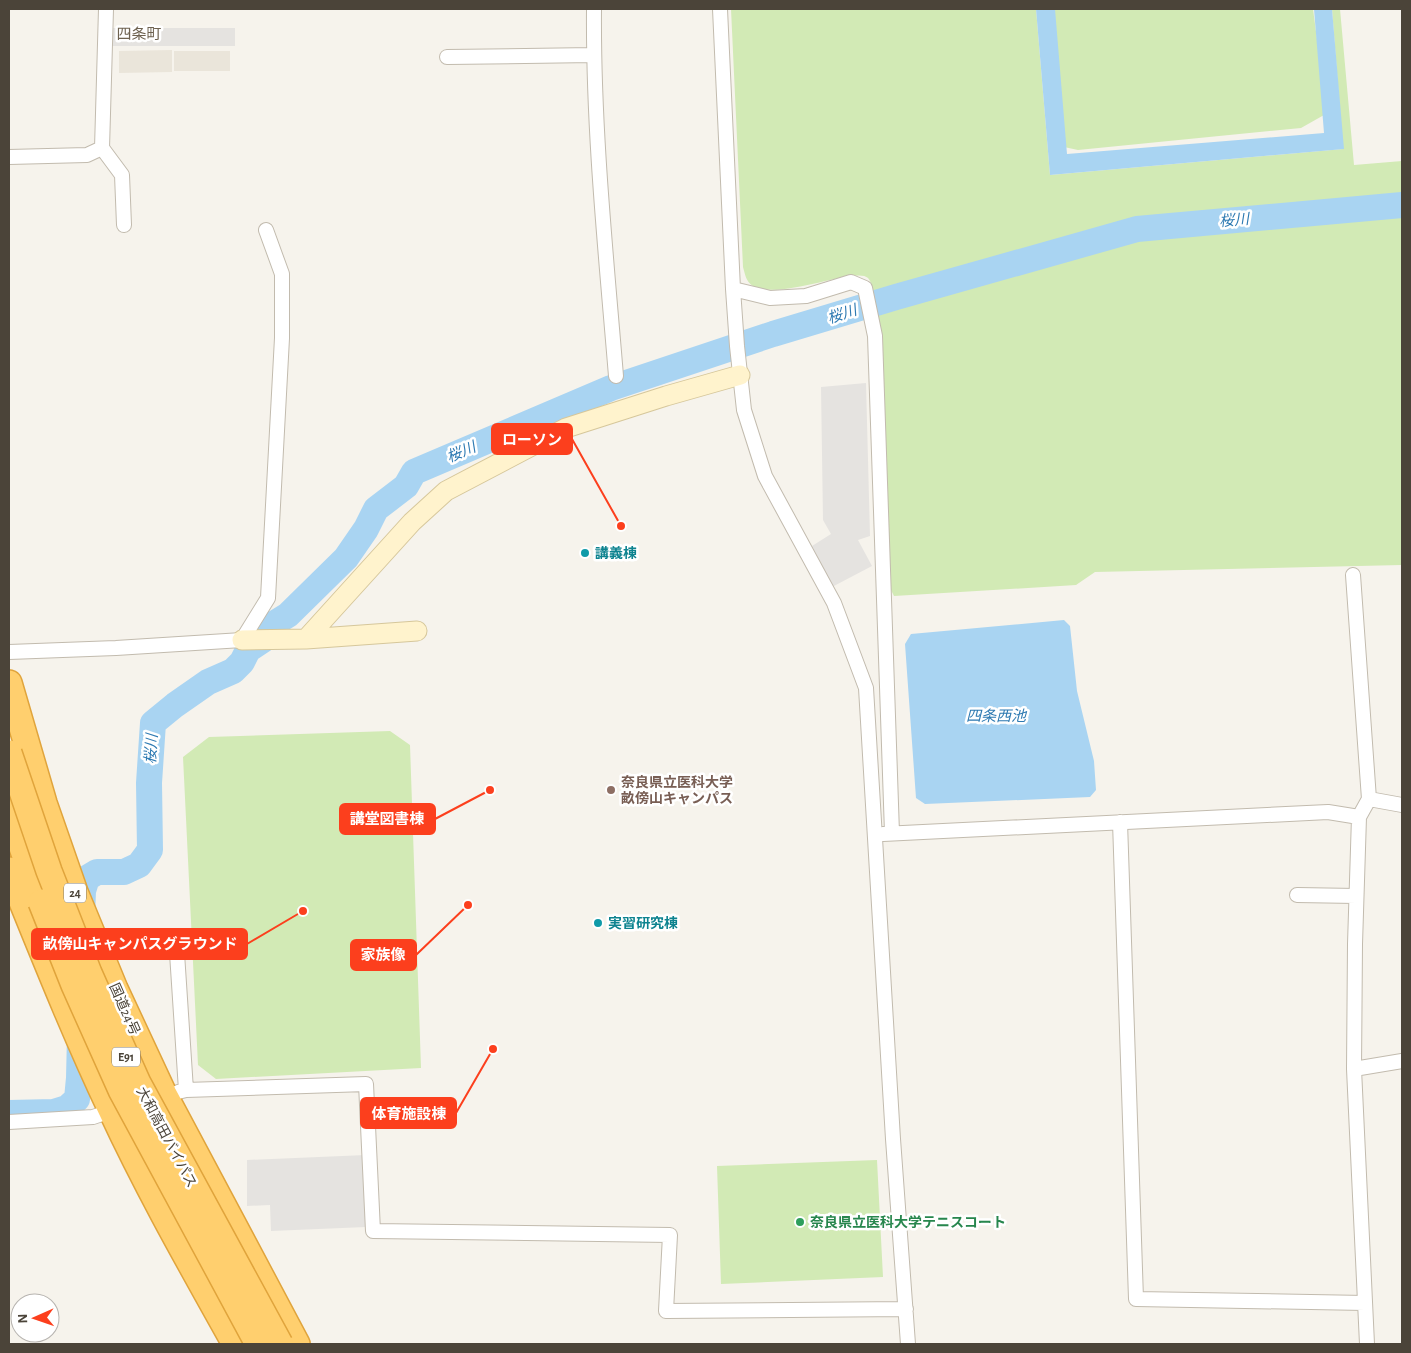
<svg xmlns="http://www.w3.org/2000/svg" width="1411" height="1353" font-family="'Alegreya Sans','Noto Sans JP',sans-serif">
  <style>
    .residential { fill: #eae5da }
    .green { fill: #d2eab5 }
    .parking { fill: #e5e3e0 }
    .water { fill: #a9d4f2 }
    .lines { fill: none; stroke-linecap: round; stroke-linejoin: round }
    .river { stroke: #a9d4f2; stroke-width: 26 }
    .street-casing { stroke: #c2bbae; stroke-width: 16 }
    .secondary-casing { stroke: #d6c79b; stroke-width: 21 }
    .highway-casing { stroke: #e0a43c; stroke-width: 28 }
    .street { stroke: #fff; stroke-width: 14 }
    .secondary { stroke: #fff3cd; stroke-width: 19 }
    .highway { stroke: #ffcf6e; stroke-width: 25 }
    .highway-bridge-casing { stroke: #e0a43c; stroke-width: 28; stroke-linecap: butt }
    .highway-bridge { stroke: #ffcf6e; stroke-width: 25 }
    .culture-dot { fill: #0f9aa8; stroke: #fff; stroke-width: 2 }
    .education-dot { fill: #8d6e63; stroke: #fff; stroke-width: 2 }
    .leisure-dot { fill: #2e9e5b; stroke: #fff; stroke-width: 2 }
    .labels { text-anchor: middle; stroke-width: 5; stroke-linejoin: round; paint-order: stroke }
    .shield { fill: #fff; stroke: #817c74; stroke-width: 1 }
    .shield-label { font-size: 12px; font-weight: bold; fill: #4b4439 }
    .culture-label { font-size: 14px; font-weight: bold; fill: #0d838f; stroke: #fff; text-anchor: start }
    .education-label { font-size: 14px; font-weight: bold; fill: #785e54; stroke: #fff; text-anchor: start }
    .street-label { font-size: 14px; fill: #4b4439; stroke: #fff }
    .leisure-label { font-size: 14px; font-weight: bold; fill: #27864d; stroke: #fff; text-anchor: start }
    .neighbourhood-label { font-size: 15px; fill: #6e6250; stroke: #fff }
    .water-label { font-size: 15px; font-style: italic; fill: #2e7ab2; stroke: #fff }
    .leader { fill: none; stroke: #fc3f1d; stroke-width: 2 }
    .callout-dot { fill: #fc3f1d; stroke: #fff; stroke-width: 2 }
    .callout { fill: #fc3f1d; stroke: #fc3f1d; stroke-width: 2 }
    .callout-label { font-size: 15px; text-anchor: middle; font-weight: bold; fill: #fff }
  </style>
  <rect width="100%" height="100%" fill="#f6f3ec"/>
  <path class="residential" d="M172,50v22l-53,1v-22z
    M174,51h56v20h-56z"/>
  <path class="green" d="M731,9h305l14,166 293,-26 -11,-140h8l14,156 48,-4v404l-307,7 -19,13 -182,11 -4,-8c-3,-57 -5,-114 -7,-171 -1,-28 0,-56 -3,-84 -1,-10 -5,-48 -12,-55 -12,-12 -88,23 -115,8 -7,-4 -8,-12 -10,-19z
    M1054,9h259l9,68 2,38 -23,13 -223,22 -14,-3z
    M390,731l20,14 11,323 -205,11 -18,-14 -15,-308 26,-20z
    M877,1160l6,117 -162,7 -4,-118z"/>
  <path class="parking" d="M111,28h124v18h-124z
    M866,383l4,153 -12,4 14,26 -40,21 -20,-41 19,-12 -8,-14 -2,-133z
    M366,1155v72l-95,4 -1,-26 -23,1v-46z"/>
  <path class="water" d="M1036,9h19l12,145 257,-21 -10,-124h18l12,140 -294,26z
    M1064,620l6,6 7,65 17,70 2,29 -6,7 -165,7 -9,-6 -11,-154 6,-10z"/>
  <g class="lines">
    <path class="river" d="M82,917l1,-26 4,-13 10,-6h27l15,-7 11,-15 -1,-67 4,-60 22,-18 33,-23 25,-11 9,-9 6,-12 15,-10 -1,-9 26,-16 58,-57 20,-29 10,-20 30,-23 8,-14 197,-84 162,-54 123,-37 241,-68 265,-24
      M9,1113l45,-1 13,-4 10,-9 2,-21 1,-42"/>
    <g class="street-casing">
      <path id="street" d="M106,9l-4,139 20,27 2,50
        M594,9c-1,122 12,245 22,367
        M720,9l13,280 4,57 7,64 21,66 69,127 32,85 27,451 15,205
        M447,57l146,-2
        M9,157l78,-2 15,-7
        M733,289l37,9 36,-2 45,-14 14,6 10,48 17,497
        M1353,575l16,224 -10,18 -4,127 -1,125 13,275
        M9,652l107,-4 126,-8 26,-42 14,-260v-64l-16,-44
        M1369,799l33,6
        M1120,822l16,477 229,4
        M883,834l445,-22 31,5
        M1297,895l59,1
        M176,938l10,152 -8,2
        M1354,1069l48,-8
        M186,1090l180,-6 7,147 297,4 -4,76 240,-2
        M9,1122l84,-5 24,-8"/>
    </g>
    <g class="secondary-casing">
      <path id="secondary" d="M306,639l111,-8
        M242,640l64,-1 106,-117 34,-31 120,-63 100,-32 74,-21"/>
    </g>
    <g class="highway-casing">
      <path id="highway" d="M9,683l35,120 31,89 40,97 49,105 133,250
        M9,810l32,92
        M9,870c33,81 65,162 102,240 37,80 81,157 124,234"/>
    </g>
    <use href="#street" class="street"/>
    <use href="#secondary" class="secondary"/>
    <use href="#highway" class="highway"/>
    <g class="highway-bridge-casing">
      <path id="highway-bridge" d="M9,753l40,118 40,102 49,110 142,261
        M41,902l33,83 47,105 137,254"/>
    </g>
    <use href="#highway-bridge" class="highway-bridge"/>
  </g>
  <g class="culture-dot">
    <circle cx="585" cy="553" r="5"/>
    <circle cx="598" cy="923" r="5"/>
  </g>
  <circle class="education-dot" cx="611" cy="790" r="5"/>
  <circle class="leisure-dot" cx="800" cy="1222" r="5"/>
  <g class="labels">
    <g class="shield">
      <rect x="64" y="883.5" width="22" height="19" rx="4"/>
      <rect x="112" y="1047.5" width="28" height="19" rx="4"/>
    </g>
    <g class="shield-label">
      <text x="75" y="897">24</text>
      <text x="126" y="1061">E91</text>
    </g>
    <g class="culture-label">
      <text x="595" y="558">講義棟</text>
      <text x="608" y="928">実習研究棟</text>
    </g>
    <g class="education-label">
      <text x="621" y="787">奈良県立医科大学<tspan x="621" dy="16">畝傍山キャンパス</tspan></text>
    </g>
    <g class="street-label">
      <text transform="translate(125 1009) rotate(66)" y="5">国道24号</text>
      <text transform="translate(167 1137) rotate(62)" y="5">大和高田バイパス</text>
    </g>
    <g class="leisure-label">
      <text x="810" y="1227">奈良県立医科大学テニスコート</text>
    </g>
    <g class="neighbourhood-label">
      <text x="139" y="39">四条町</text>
    </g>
    <g class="water-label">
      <text transform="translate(1234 220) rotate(-5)" y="5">桜川</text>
      <text transform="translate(842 314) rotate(-18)" y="5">桜川</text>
      <text transform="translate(461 452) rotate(-23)" y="5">桜川</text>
      <text x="996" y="721">四条西池</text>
      <text transform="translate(151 749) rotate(-86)" y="5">桜川</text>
    </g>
  </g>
  <path class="leader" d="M621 526L572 439M490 790L435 819M303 911L247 944M468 905L416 955M493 1049L456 1113"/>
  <g class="callout-dot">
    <circle cx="621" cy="526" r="5"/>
    <circle cx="490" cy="790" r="5"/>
    <circle cx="303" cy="911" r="5"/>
    <circle cx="468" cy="905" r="5"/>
    <circle cx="493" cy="1049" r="5"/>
  </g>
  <g class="callout">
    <rect x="492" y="424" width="80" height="30" rx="5"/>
    <rect x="340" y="804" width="95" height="30" rx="5"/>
    <rect x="32" y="929" width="215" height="30" rx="5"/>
    <rect x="351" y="940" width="65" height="30" rx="5"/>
    <rect x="361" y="1098" width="95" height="30" rx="5"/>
  </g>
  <g class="callout-label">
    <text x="532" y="445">ローソン</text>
    <text x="387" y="824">講堂図書棟</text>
    <text x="140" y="949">畝傍山キャンパスグラウンド</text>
    <text x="383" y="960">家族像</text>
    <text x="409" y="1119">体育施設棟</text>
  </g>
  <rect width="1411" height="1353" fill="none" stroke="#4b4439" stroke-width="20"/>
  <g transform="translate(35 1318) rotate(268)"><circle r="24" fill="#ffffff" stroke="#b7b4b0"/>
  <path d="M0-4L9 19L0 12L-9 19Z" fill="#fc3f1d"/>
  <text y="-8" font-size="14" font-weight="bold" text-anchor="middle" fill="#4b4439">N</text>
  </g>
</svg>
